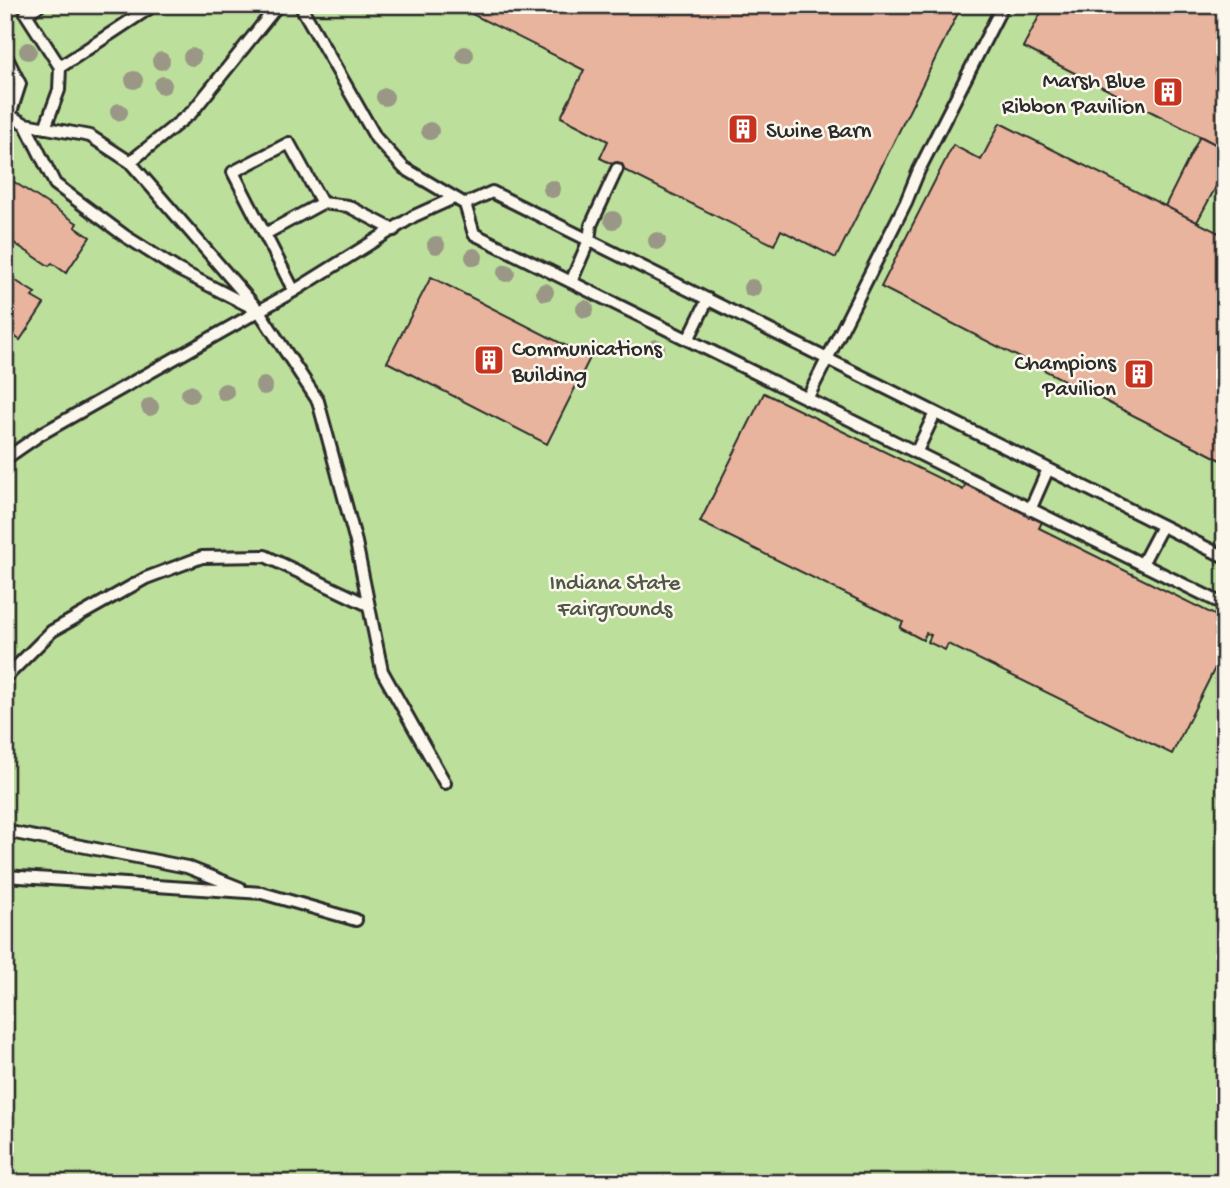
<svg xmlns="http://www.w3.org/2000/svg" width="1230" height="1188" font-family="'Gochi Hand',sans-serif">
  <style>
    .park { fill: #bce09b; stroke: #748663; stroke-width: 2 }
    .building { fill: #e9b49d; stroke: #2b2b2b; stroke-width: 2 }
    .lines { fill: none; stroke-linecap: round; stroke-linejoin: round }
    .service-casing { stroke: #2b2b2b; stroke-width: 16 }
    .service { stroke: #fbf7ec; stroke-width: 10 }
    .tree { fill: #9a9786 }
    .labels { text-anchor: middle; stroke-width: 5; stroke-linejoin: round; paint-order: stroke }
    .poi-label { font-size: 23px; fill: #2b2b2b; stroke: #fbf7ec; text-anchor: end }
    .park-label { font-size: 23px; fill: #4f5847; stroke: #fbf7ec }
  </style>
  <rect width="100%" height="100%" fill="#f6e3d4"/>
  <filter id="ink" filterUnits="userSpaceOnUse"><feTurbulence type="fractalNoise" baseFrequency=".0143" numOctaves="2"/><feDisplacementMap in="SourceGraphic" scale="14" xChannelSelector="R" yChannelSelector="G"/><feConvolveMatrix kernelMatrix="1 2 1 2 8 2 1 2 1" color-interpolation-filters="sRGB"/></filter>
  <g filter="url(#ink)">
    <path class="park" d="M5,5h1220v1178h-1220z"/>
    <path class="building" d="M454,5h508l-126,253 -55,-28 -7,15 -174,-87 8,-17 -47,-24 23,-47z
      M1045,5h180v144l-202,-102z
      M1000,123l225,113v226l-344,-175 72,-142 28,15z
      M1200,136l25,13v21l-28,52 -32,-16z
      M5,176l72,47 -2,4 15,10 -24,36 -14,-10 -3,3 -44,-29z
      M5,274l30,19 -3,4 12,7 -24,36 -12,-8 -3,3z
      M431,277l159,81 -43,86 -160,-82z
      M764,393l199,97 4,-10 77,38 -5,10 186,92v28l-53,106 -224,-110 -3,6 -17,-8 3,-7 -5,-2 -3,7 -23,-12 3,-6 -203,-100z"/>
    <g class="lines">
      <g class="service-casing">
        <path id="service" d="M40,5l-14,9 34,53 -1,23 -14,38
          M300,5l76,133 28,30 61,36 9,30 751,371
          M5,54l15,30 -10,31
          M60,67l94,-62
          M5,113l20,11 65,12 40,26 129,149 -82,-42 -52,-33 -70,-52 -30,-60
          M130,162l62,-50 86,-107
          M465,204l27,-12 733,365
          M265,234l57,-31
          M571,282l18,-42 2,-15 26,-56
          M294,291l-61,-119 56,-29 33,60 26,3 46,24
          M259,311l59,90 38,141 26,129 63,112
          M688,340l20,-41
          M807,399l99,-197 13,-32 84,-165
          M916,453l19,-40
          M5,459l36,-25 253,-143 120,-75 40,-18
          M1030,510l18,-41
          M1142,564l20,-38
          M5,678l47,-47 94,-53 56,-21 63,-1 103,49
          M5,831l182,36 53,21
          M5,876l257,17 94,27"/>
      </g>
      <use href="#service" class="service"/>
    </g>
    <g class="tree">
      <circle cx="28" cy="51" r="9"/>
      <circle cx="465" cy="55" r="9"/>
      <circle cx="192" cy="57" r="9"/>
      <circle cx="161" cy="61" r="9"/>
      <circle cx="134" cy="80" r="9"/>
      <circle cx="163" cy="85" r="9"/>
      <circle cx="385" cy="97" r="9"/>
      <circle cx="119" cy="112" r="9"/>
      <circle cx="430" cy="131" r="9"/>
      <circle cx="552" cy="189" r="9"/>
      <circle cx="613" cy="220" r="9"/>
      <circle cx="657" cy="241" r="9"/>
      <circle cx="436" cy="245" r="9"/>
      <circle cx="474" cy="257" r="9"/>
      <circle cx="506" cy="273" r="9"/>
      <circle cx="752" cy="288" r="9"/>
      <circle cx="545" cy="292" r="9"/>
      <circle cx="585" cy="309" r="9"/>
      <circle cx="656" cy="348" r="9"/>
      <circle cx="264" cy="386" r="9"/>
      <circle cx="225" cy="392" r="9"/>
      <circle cx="190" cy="394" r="9"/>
      <circle cx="150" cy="407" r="9"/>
    </g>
  </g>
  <defs>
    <g id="building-square" transform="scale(1.575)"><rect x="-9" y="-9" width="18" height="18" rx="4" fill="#c8321e" stroke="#fbf7ec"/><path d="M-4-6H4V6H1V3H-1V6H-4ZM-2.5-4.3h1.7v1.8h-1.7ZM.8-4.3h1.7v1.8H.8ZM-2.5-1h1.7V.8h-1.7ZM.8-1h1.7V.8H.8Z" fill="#fff"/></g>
  </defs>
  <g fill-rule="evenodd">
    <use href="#building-square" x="1168" y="92"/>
    <use href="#building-square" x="743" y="129"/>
    <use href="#building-square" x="489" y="360"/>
    <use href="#building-square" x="1139" y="374"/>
  </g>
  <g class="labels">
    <g class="poi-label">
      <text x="1145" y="87">Marsh Blue<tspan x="1145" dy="26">Ribbon Pavilion</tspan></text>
      <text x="766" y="137" text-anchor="start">Swine Barn</text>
      <text x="512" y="355" text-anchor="start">Communications<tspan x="512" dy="26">Building</tspan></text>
      <text x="1116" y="369">Champions<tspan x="1116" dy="26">Pavilion</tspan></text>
    </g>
    <g class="park-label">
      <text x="615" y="589">Indiana State<tspan x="615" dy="26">Fairgrounds</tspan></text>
    </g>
  </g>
  <rect width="1230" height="1188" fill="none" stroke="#fbf7ec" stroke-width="28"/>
  <rect x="14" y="14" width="1202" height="1160" fill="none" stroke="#2b2b2b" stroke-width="2.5" filter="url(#ink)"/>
</svg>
